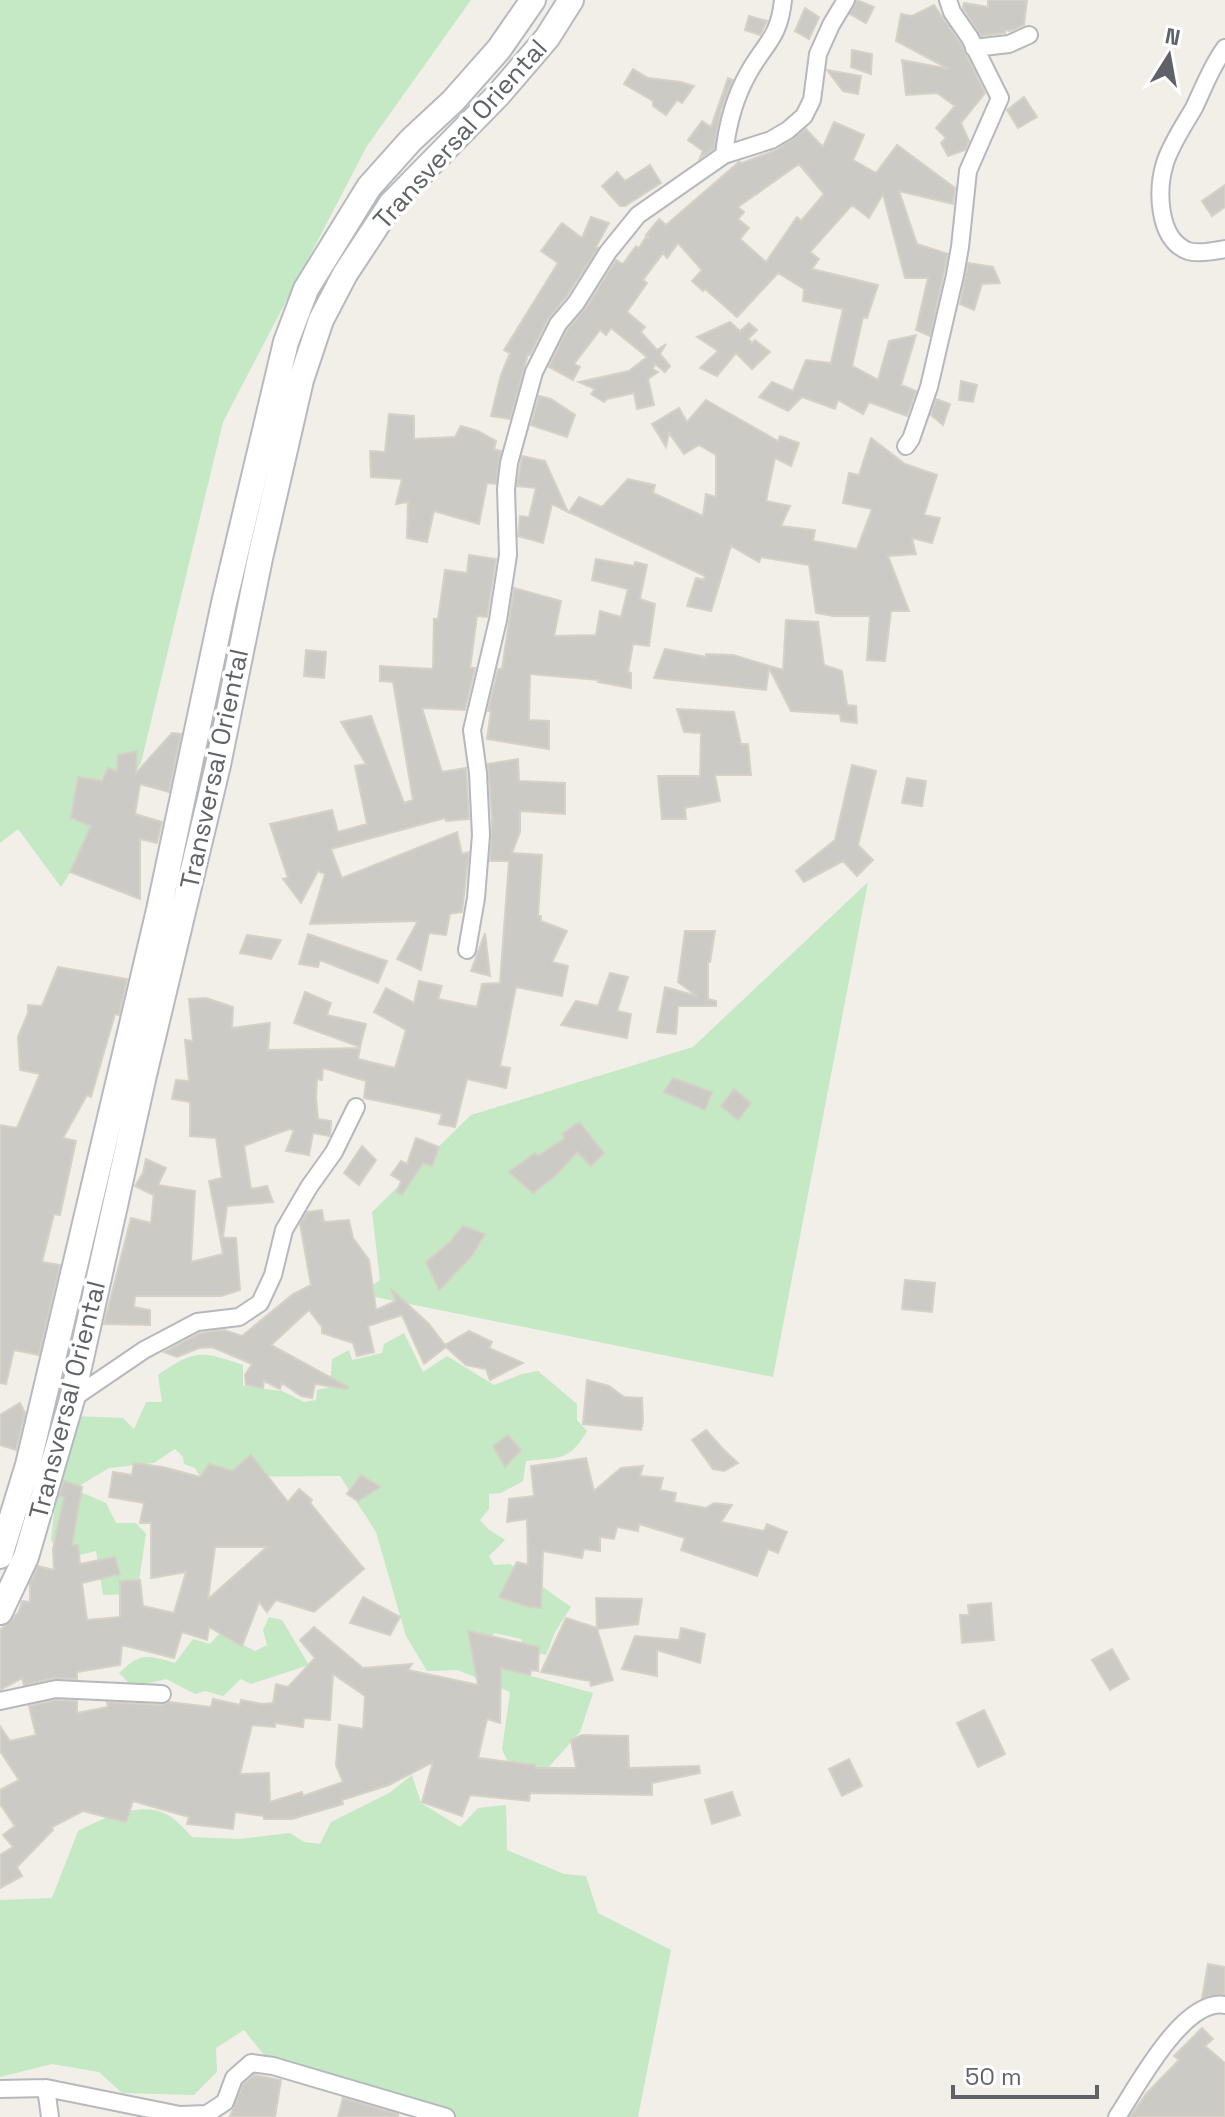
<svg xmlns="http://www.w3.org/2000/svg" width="1225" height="2117" font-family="'Space Grotesk',sans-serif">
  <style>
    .green { fill: #c5e8c5 }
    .building { fill: #cccac5; stroke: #d6d1c6; stroke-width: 2; fill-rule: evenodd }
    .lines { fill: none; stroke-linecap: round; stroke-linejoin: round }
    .minor-casing { stroke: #b5b8bc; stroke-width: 20 }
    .secondary-casing { stroke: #b6babf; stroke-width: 28 }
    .minor { stroke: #fff; stroke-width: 16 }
    .secondary { stroke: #fff; stroke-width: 24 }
    .labels { text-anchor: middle; stroke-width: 7; stroke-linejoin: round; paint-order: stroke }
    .street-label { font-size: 26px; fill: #5f6368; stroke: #fff }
  </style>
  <rect width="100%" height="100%" fill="#f1efe8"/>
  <path class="green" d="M0,0h471l-104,146 -144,276 -82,341 -80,124 -43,-58 -18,14z
    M868,882l-95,495 -413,-83 20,-14 -8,-68 99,-97 222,-68z
    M404,1333l19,39 24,-16 47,29 28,-11 16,-3 39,33v16l10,11c-18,31 -28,26 -61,30l-3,20 -22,12 -12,1v15l-9,11 8,9 17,11 -16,16 5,9 16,-1 61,43 -16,25 -9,23 -21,-4 -4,-12 -26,-6 -13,11 17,23 94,26 -13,39 -41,46h-22l-15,-28 8,-58 -52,-22 -31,1 -21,-35 -30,-104 -36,-56 -140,1 -5,-9 -11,-4 -1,-7 -8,-8 -21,14 -45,5 -35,21 32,14 10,20h20l10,11 -9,60 -34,1 -7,-44 -31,8 -14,-19 5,-45 -24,-40 18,-40 73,3 11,11 12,-27h16l-4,-27c37,-26 44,-24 85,-10v21l39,5 22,11 12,-2 1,-10 13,-3 2,-28 17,-9 3,10 30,-7 2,-9z
    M269,1617l13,3 27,45 -58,19 -10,-5 -18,17 -18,-5 -10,3 -29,-15 -33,8 -14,-14c22,-21 27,-18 56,-10l18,-24 17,5 10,-11 35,18 12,-6 -4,-15z
    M412,1775l9,28 39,24 18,-19 28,-3 1,45 57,24 22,2 12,37 73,37 -33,167h-192l-173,-51 -29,-36 -28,18 1,24 -23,23 -72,-2 -23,-21 -47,-8 -52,13v-177l52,-2 26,-67c26,-13 62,-31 90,-16 9,5 17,15 24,22l48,2 50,-6 14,9 16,2 11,-22 58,-29z"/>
  <path class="building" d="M857,0l17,7 -8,16 -16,-9z
    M988,0h39l-3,25 -14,6 -5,-1v3l-24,3 -18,-28 1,-5 24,4z
    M934,5l27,39 24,49 -24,30 8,18 -4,9 -17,6 -7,-13 5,-5 -10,-10 19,-22 -18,-13 -31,2 -4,-35 47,9 -53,-28 5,-27 11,2z
    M805,8l14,9 -10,22 -14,-8z
    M749,16l18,5 -7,14 -15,-5z
    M852,50l20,4 -1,20 -20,-7z
    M633,69l15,9 33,4 13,4 -12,17 -5,-3 -11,15 -13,-9v-5l-29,-17z
    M827,70l34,6 -3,18 -15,-3z
    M728,78l5,2 -12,30 -7,39 -14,9 3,-7 -15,-11 14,-19 9,6z
    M1024,97l13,20 -19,11 -11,-18z
    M834,122l30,13 -11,25 23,13 21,-28 58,43 -2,16 -54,-13 18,53 31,10 -18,82 -14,-6 12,-52h-23l-22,-84 -14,24 -17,-13 -42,47 9,7 -7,10 66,16 -11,33 -4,-1 -11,49 26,14 11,-39 27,-6 -15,50 15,6 -9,25 -38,-14 -6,12 -25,-14 -3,9 -33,-12 -14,14 -29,-14 13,-15 21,9 13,-31 25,3 12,-54 -40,-8 1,-12 -26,-16 -41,44 -32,-28 -2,2 -11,-10 10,-11 -24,-27 -11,15 -4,-5 -20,27 4,3 -20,29 18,15 -4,5 16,18 9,-6 -6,10 10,12 -5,6 -10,-8 -2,5 5,3 -10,7 6,26 -17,4 -3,-16 -27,6 -3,3 -13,-8 4,-5 -16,-7 50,-11 18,-14 -36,-29 -5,7 -6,-5 -26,34 6,3 -7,13 -24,-13 18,-37 18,-21 31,-49 7,4 13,-18 3,2 7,-11 3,1 -3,-3 13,-16 7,6 73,-63 3,1 34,-13 30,-21 17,18zM799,164l25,30 -23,27 -4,-4 -31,45 -26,-23 9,-11 -11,-9 6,-7 -6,-5z
    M650,165l11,18 -36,23h-5l-18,-20 15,-14 8,9z
    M1225,185v22l-13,9 -10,-15z
    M591,217l18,6 -13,24 2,1 -31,48 -19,23 -18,36 -2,-1 -18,65 -19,-3 10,-41 9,-22 -6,-3 54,-87 -17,-12 21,-28 20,15z
    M968,263l25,4 7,16 -18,1 -8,26 -14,-6z
    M730,322l10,9 9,-8 8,7 -9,9 4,4 3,-3 15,12 -18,17 -16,-16 -19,23 -17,-8 18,-17 -21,-14z
    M961,381l16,4 -4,17 -14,-2z
    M539,396l12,3 24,16 -8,22 -36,-12z
    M936,399l14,5 -7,21 -12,-10z
    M706,400l72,41 2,-5 19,7 -8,23 -16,-8 -9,43 24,5 -9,20 34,4 -2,11 44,8 15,-40 -29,-6 6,-30 10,2 12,-37 34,26 32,11 -13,40 16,3 -8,25 -20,-5 4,16 -28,2 21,55h-18l-6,50 -18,-1 3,-44h-37l-17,-3 -7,-48 -48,-8 -2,5 -28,-16 -20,65 -24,-5 9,-28 8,2 1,-4 -136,-64 10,-15 23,10 26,-28 27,6 -2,8 50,23 3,-22 10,3v-42l-17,-10 -15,9 -15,-21 -3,14 -14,-23 27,-16 8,14z
    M389,414l25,2v23l41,-2 6,-11 17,5 18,10 -2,8 7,2 -5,33 -9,-1 -8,41 -45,-13 -7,31 -20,-4 1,-36 -12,2 6,-25 -31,-2 -1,-26 15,1z
    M522,456l23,5 23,51 -16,-8 -9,39 -25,-7 2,-20 9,1 7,-29 -19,-2z
    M469,555l27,4 -9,58 -10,-1 -7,52h5l-10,42 -43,-2 20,64 24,-4 3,51 -23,2 -1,-3 -114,31 11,29 115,-46 5,22 7,-2 -7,60 -12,2 -4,21 -17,-2 -8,37 -24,-11 21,-38 -108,3 15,-50 -7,-3 -17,32 -18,-24 5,-1 -18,-54 62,-14 6,22 29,-8 -12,-58 11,-2 -25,-42 30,-6 33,87 9,-3 -20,-118 -13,-1v-15l53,3 1,-50h4l7,-49 22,3z
    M596,559l38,7 1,-4 12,3 -7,34 15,5 -6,42 -16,-2 -5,28 3,1v15l-33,-6 1,-2 -69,-6 -1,46 20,1v28l-62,-10 4,-28h-3l10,-42h4l12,-81 47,13 -7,35 42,-1 4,-24 21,6 7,-28 -36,-9z
    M786,620l32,2 6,43 18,6 5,34 9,1 1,17 -16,-2 -1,-7 -49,-3 -22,-43 -3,22 -112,-12 11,-29 41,8v-3l27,1 50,15z
    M306,650l20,2 -2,26 -20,-2z
    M677,709l57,3 7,32h7l3,31h-36l5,26 -35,7 1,11h-24l-4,-43h42l1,-43 -17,-1z
    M172,733l9,1 -12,58 -29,-8 -5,30 27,8 -5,21 -17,-4v60l-70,-27 21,-46 -20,-8 7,-41 24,4 6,-13 9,3 1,-16 19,-4 -1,22z
    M518,759l1,22 46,2v31l-45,-3v21l-8,21 30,2 -4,61h3v5l26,10 -15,31 16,4 -6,30 -46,-9 -16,79 10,2 -4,20 -39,-9 -12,48 -16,-3 3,-10 -78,-16 2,-17 -43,-13 -1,12 -5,-1 -1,19 2,21 13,2 -1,15 -17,-3 -4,22 -23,-4 8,-21 -5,-1 -45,17 7,43 16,-3 6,16 -46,4 -4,31h-3l-11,-56 13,-3 -6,-40 -26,-2v-34l-18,-3 4,-19 13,1 -4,-41 8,1 -4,-42 17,-1 27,9 -1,21 38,-5 -2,27 92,-2 -2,11 37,9 11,-38 -32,-18 12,-24 28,15 5,-22 23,5 -4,13 39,8 5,-23 18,-1 9,-122h-19l2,-43 -4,-54z
    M852,765l24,6 -18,74 15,15 -16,16 -14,-15 -39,21 -8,-11 39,-31z
    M907,778l19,3 -4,25 -20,-3z
    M685,931h30l-5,31h-2v37l8,2v5h-38l-2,28 -19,-2 8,-45 32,9 -19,-14z
    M485,933l5,43 -19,-5z
    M308,934l79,27 -9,22 -58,-23 -2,7 -19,-3z
    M247,935l34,5 -10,19 -31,-6z
    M58,967l69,12 -8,36 -4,-1 -24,83 -4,-2 -24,43 13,3 -16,74 -6,-1 -12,48 18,3 -21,90 -25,-5 -8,34 -6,-1v-258l17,3 23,-54 -20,-4 -2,-33 10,-24v-8l14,1z
    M610,973l18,4 -11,34 14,3 -4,24 -66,-13 15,-24 22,5z
    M305,992l26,11 -4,12 39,9 -6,23 -66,-24z
    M673,1078l39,14 -7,18 -41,-18z
    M734,1089l17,14 -13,17 -17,-14z
    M579,1122l25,31 -13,13 -14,-14 -21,23 -23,18 -24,-21 26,-19 3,3 27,-18 -3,-4z
    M416,1138l23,9 -7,19 -9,-3 -21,32 -5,-3 4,-11 -10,-6 10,-14 6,3z
    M362,1146l14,14 -17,25 -15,-12z
    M146,1159l20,9 -8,17 37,6 -4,71 32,-8 -3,-17 16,1 4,52 -19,6h-86l-1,11 16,3v15l-46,-1 27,-106 20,5 3,-30 -1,2 -18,-9 8,-13z
    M322,1210l2,12 25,-2 4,18 16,22 7,50 20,-9 -5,-12 38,35 16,21 24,-14 23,11 -3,6 34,15 -33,17 -4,-11 -20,-4 -20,-18 -22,17 -22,-49 -34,11 6,26 -17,4 -4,-13 -31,-10v-6l-13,-17 -38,35 77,42 -1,2 -32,-5 -3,14 -11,-2 -19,-13 -2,6 -16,-8 -1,7 -17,-3 -1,-10 7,-11 -40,-17 -13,1 -22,9 -13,-5 36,-19 24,-3 18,6 51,-42 18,-9 -11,-61 7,-12z
    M463,1226l22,8 -13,22 -33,34 -13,-28 24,-20z
    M905,1280l30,3 -3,29 -30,-3z
    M587,1380l22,6 15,11 18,1 1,24 -2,8 -58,-6z
    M20,1403l5,10 -9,37 -16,-5v-30z
    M706,1430l17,19 15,14 -14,8 -11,-2 -21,-29z
    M508,1435l13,15 -16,17 -12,-21z
    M251,1455l37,47 11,-13 13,11 -2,3 54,66 -50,43 -38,-12 -9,12 -8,-10 -17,44 -33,-19 -2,13 -25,-8 -8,26 -52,-13 -2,20 -43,7v7l-23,-1 -30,7 -2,-7 -22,12v-60l19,-18 3,-11 8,1v-19l8,-17 16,4 -1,-21 11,-52 -5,-1 5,-15 18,6 -10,58h6l2,19 35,-7 5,17 -38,9 5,37 33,-3v-36l20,-1 3,26 31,7 12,-41 -35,6v-55h-11l4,-20 -35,-6 4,-25 19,3 2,-12 29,4 37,10 9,-13 23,7zM215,1547h52l-59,52z
    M586,1458l8,33 27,-23 22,-2 -3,10 23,2 -3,12 16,3 -2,9 32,6 8,-5 18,2 -11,17 43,9 3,-7 20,8 -9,21 -10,-4 -11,27 -76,-26 4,-12 -46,-14 -1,7 -21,-4 -3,12 -14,-2v14l-16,-2 -2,9 -39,-7 -2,57 -12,-1 -30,-10 18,-35 11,3 -1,-46 -20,3 2,-23 25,-3 -3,-30z
    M361,1475l19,12 -22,14 -11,-7z
    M363,1597l37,20 -10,18 -40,-12z
    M596,1598l46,1 -4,25 -41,5 16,51 -22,6 -1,-5 -49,-9 25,-54 31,10z
    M991,1603l3,37 -32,3 -2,-28h9l-1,-10z
    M314,1627l49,41 49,-4 -4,6 70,15 -10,-54 71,16 -1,24 -7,-1 -1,5 -29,-7 -1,55 -13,-4 -9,39 57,7v3h41l-5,-28 11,-5 46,1 1,32 70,-2 1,7 -48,10v12l-122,-2 -1,8 -59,-6 -8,21 -40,-14 11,-40 -44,23 -47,15 1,4 -51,15h-28v-3l-29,-4 -2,17 -46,-5 2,-7 -56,-16 -7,21 -43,-11 -31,16 1,3 -36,37 5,9 -22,12v-33l13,-8 -10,-12 12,-9 -15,-22v-14l19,-10 -19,-29v-25l10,15 26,-6 -7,-29 28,-6 20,1v12l31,-6 -1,-5 54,3 8,-3 42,5 2,-8 27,6 1,-5 21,4 11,-1 3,-19 12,3 27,-29 -15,-18zM333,1674l32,22 -2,33 -24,-4 -3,40 7,17 -40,14 -1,-4 -32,10 -1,-29 -29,1 12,-49 23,2v-4l28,4 1,-9 26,2z
    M681,1628l24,6 -5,29 -43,-13v26l-35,-7 13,-33 44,4z
    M1112,1649l17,30 -19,11 -18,-30z
    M984,1710l21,44 -27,13 -21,-44z
    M849,1759l13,27 -20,10 -13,-27z
    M732,1792l8,23 -28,9 -7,-24z
    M1208,1964l17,3v27l-23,4z
    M1202,2028l11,11 -8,7 20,17v54h-95l16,-23 33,-34 -5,-4z
    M254,2075l27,5 -6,37h-45l13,-33z
    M343,2098l55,16v3h-60z"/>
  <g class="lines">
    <g class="minor-casing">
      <path id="minor" d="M974,48l35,-4 20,-9
        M1225,48c-14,19 -21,39 -31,60 -10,17 -23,36 -29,55 -8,26 -8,76 23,88 10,3 27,0 37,-2
        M724,155c3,-29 10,-57 25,-83 17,-30 30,-34 34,-72
        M906,446l5,-7 18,-52 26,-112 5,-28 8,-76 32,-73 -30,-60 -18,-26 -4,-12
        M467,950l9,-52 5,-63 -3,-62 -6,-43 26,-110 10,-65 -2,-66 3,-26 25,-91 24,-48 18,-21 32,-51 30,-37 86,-60 47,-15 17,-10 16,-14 8,-16 6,-46 13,-29 15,-25
        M72,1399l72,-49 53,-28 42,-5 21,-14 13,-28 11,-45 25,-43 25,-35 22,-45
        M0,1701l56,-12 106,5
        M46,2088l4,29
        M0,2089l46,-1 134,27 27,-1 18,-12 9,-24 17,-15 22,3 173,51
        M1117,2117c20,-30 66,-119 108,-112"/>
    </g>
    <g class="secondary-casing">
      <path id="secondary" d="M0,1556l28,-91 131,-555 65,-307 62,-261 20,-53 63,-102 42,-47 42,-39 46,-52 34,-49
        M0,1612l26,-55 46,-158 72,-324 74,-310 42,-207 41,-178 20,-60 24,-46 46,-70 108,-110 48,-56 24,-38"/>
    </g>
    <use href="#minor" class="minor"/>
    <use href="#secondary" class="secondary"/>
  </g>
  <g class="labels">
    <g class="street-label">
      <text transform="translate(460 134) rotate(-48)" y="9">Transversal Oriental</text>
      <text transform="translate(214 769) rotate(-78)" y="9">Transversal Oriental</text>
      <text transform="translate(67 1400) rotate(-76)" y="9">Transversal Oriental</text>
    </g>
  </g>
  <g transform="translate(1169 56) rotate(11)" stroke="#ffffff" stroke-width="6" paint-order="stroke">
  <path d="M0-6L14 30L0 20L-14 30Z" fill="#5f6368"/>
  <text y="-12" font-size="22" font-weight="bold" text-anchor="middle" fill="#5f6368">N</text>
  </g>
  <path d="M953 2085v12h144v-12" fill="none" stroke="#5f6368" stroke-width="4"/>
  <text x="965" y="2085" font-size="24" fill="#5f6368" stroke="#ffffff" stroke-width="6" paint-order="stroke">50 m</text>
</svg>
